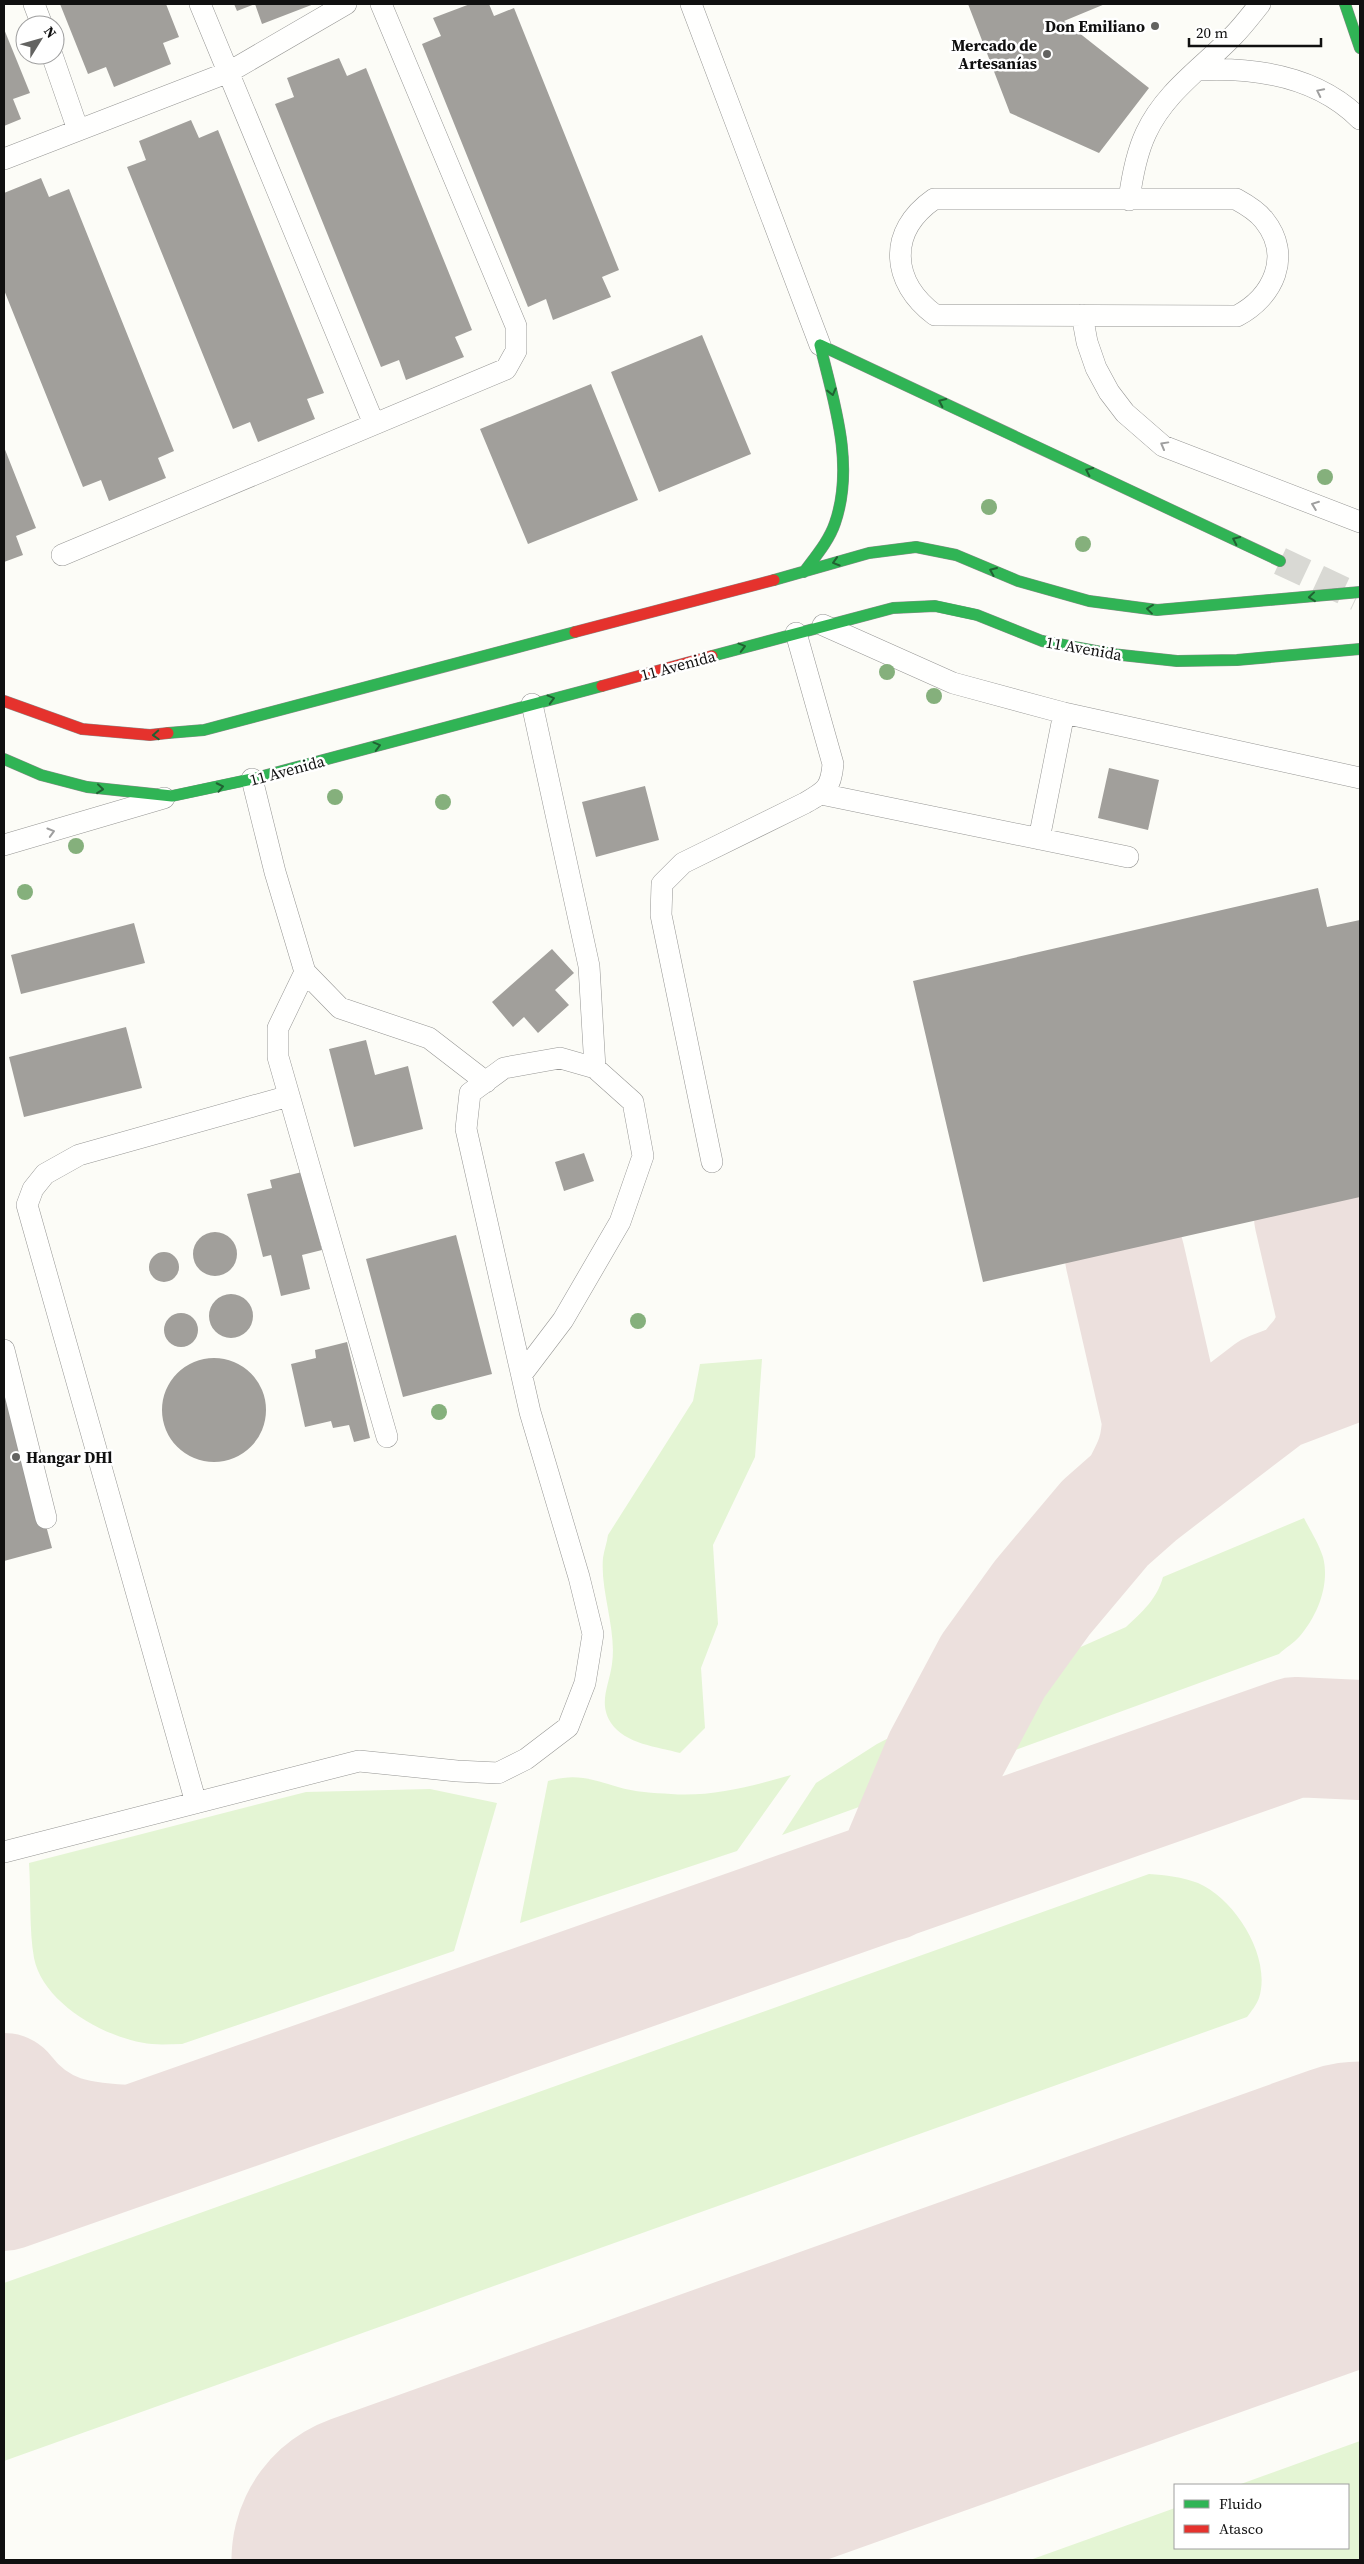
<svg xmlns="http://www.w3.org/2000/svg" width="1364" height="2564" font-family="'Source Serif 4',serif">
  <style>
    .green { fill: #e4f5d4 }
    .lines { fill: none; stroke-linecap: round; stroke-linejoin: round }
    .taxiway { stroke: #ece0dd; stroke-width: 120 }
    .runway { stroke: #ece0dd; stroke-width: 299 }
    .building { fill: #a19f9b }
    .secondary-tunnel { stroke: #d9d9d4; stroke-width: 28; stroke-dasharray: 28 14; stroke-linecap: butt }
    .lane-casing { stroke: #969694; stroke-width: 22 }
    .fast-casing { stroke: #8d8d8b; stroke-width: 12 }
    .jam-casing { stroke: #8d8d8b; stroke-width: 12 }
    .lane { stroke: #fffffe; stroke-width: 21 }
    .fast { stroke: #30b455; stroke-width: 11 }
    .jam { stroke: #e5322d; stroke-width: 11 }
    .tree { fill: #85b07c }
    .oneway { stroke: #9f9f9f }
    .oneway2 { stroke: #206232 }
    .poi-dot { fill: #636361; stroke: #fff; stroke-width: 2 }
    .labels { text-anchor: middle; stroke-width: 5; stroke-linejoin: round; paint-order: stroke }
    .poi-label { font-size: 16px; font-weight: bold; fill: #101010; stroke: #fff; text-anchor: end }
    .street-label { font-size: 16px; fill: #101010; stroke: #fff }
  </style>
  <rect width="100%" height="100%" fill="#fcfcf7"/>
  <path class="green" d="M762,1359l-7,98 -42,88 5,79 -17,44 4,60 -25,25c-22,-6 -55,-9 -69,-30 -13,-20 -2,-37 1,-59 5,-34 -12,-73 -9,-106 1,-8 4,-15 5,-23l85,-134 7,-37z
    M1304,1518c6,12 15,26 19,39 7,27 -5,58 -23,79 -6,7 -15,12 -21,18l-497,181 34,-52 61,-39 99,-51 150,-66c16,-15 31,-28 37,-50z
    M791,1775l-54,76 -217,72 28,-142c29,-8 42,-2 70,6 16,5 36,6 53,7 41,3 81,-8 120,-19z
    M430,1789l67,14 -43,148 -272,93c-10,0 -20,1 -30,0 -44,-4 -109,-40 -118,-86 -5,-28 -3,-66 -5,-95l277,-71z
    M1149,1874c17,1 33,3 49,9 37,16 74,74 61,115 -2,6 -8,14 -12,19l-1243,444v-178z
    M1360,2441v119h-330l145,-52v40h173v-63h-110z"/>
  <g class="lines">
    <path class="taxiway" d="M1125,1257l37,162c-1,33 -8,46 -23,74
      M1303,1379l21,-25 8,-15 6,-19 -24,-103
      M888,1881l11,-16 45,-107 49,-92 49,-68 63,-75 34,-30 132,-101 89,-34
      M4,2093c34,45 77,50 130,52
      M4,2191l1291,-454 65,3"/>
    <path class="runway" d="M381,2560l979,-349"/>
  </g>
  <path class="building" d="M60,4h106l13,33 -16,6 8,21 -57,23 -8,-20 -18,7z
    M234,4h80l-52,20 -7,-20 -18,7z
    M470,4h19l5,12 20,-8 105,262 -17,7 9,20 -58,23 -7,-21 -18,8 -106,-263 19,-8 -8,-18z
    M968,4h137l-41,17 85,67 -50,65 -89,-40z
    M4,29l26,64 -17,6 8,20 -17,7z
    M339,58l8,18 19,-8 106,262 -17,7 9,20 -58,23 -7,-20 -18,7 -106,-263 19,-7 -7,-19z
    M191,120l8,18 19,-8 106,263 -17,6 8,20 -57,23 -8,-20 -17,7 -106,-262 19,-7 -7,-19z
    M41,178l8,19 20,-8 105,262 -16,7 8,20 -57,23 -8,-21 -18,7 -79,-197v-97z
    M702,335l49,119 -92,38 -48,-120z
    M591,384l47,116 -110,44 -48,-115z
    M4,447l32,81 -20,8 7,19 -19,7z
    M1109,768l50,12 -11,50 -50,-12z
    M645,786l14,54 -63,17 -14,-55z
    M1318,888l9,39 33,-7v277l-377,85 -70,-301z
    M134,923l11,40 -124,31 -10,-39z
    M552,949l22,24 -19,17 14,15 -31,28 -14,-16 -11,10 -21,-25z
    M126,1027l16,61 -118,29 -15,-60z
    M366,1040l9,35 33,-9 15,63 -69,18 -25,-98z
    M584,1153l10,28 -30,10 -9,-29z
    M302,1172l20,78 -20,5 8,34 -29,7 -10,-41 -8,2 -16,-63 25,-6 -2,-8z
    M193 1254a22 22 0 1 1 44 0a22 22 0 1 1-44 0Z
    M456,1235l36,139 -89,23 -37,-138z
    M149 1267a15 15 0 1 1 30 0a15 15 0 1 1-30 0Z
    M209 1316a22 22 0 1 1 44 0a22 22 0 1 1-44 0Z
    M164 1330a17 17 0 1 1 34 0a17 17 0 1 1-34 0Z
    M347,1342l23,96 -16,4 -5,-17 -16,3 -2,-7 -26,6 -14,-63 25,-6 -1,-8z
    M162 1410a52 52 0 1 1 104 0a52 52 0 1 1-104 0Z
    M4,1368l48,180 -48,13z"/>
  <g class="lines">
    <path class="secondary-tunnel" d="M1280,561l77,36"/>
    <g class="lane-casing">
      <path id="lane" d="M34,4l8,21
        M200,4l174,420
        M691,4l129,341
        M52,55l26,75
        M1197,70c57,-3 120,6 163,49
        M4,159l225,-87 117,-68
        M934,199h302c11,6 21,12 28,21 29,36 9,77 -27,96l-302,-1c-44,-33 -48,-83 -1,-116z
        M1129,200c3,-23 7,-46 17,-67 19,-41 56,-65 87,-97 10,-10 18,-21 27,-32
        M1082,315l5,27 9,26 13,24 16,21 38,33 197,76
        M62,555l444,-186 10,-18v-25l-135,-322
        M823,625l130,58 111,30 296,65
        M532,704l57,262 6,102
        M252,779l23,93 30,100 35,36 89,30 57,44
        M821,794l307,63
        M1039,839l25,-126
        M4,845l160,-47
        M305,972l-27,56v29l109,380
        M712,1162l-51,-247 1,-31 21,-21 122,-60c21,-12 26,-15 28,-39l-37,-131
        M4,1350l42,168
        M196,1803l-169,-598 6,-16 12,-15 34,-19 210,-59
        M4,1852l355,-91 98,10 41,2 28,-14 42,-32 17,-44 8,-49 -14,-57 -49,-165 -64,-283 4,-36 34,-25 56,-10 35,10 38,34 10,54 -23,66 -57,98 -41,54"/>
    </g>
    <g class="fast-casing">
      <path id="fast" d="M1345,4l15,44
        M820,345l460,216
        M804,572c11,-15 25,-31 31,-49 20,-58 -1,-121 -15,-178
        M774,580l95,-27 47,-6 40,8 62,26 71,20 68,9 203,-18
        M712,656l181,-48 42,-2 42,9 65,26 70,13 65,7 60,-1 123,-11
        M168,733l36,-3 371,-98
        M4,759l37,16 46,12 85,9 80,-17 350,-93"/>
    </g>
    <g class="jam-casing">
      <path id="jam" d="M575,632l199,-52
        M602,686l110,-30
        M4,701l78,28 68,6 18,-2"/>
    </g>
    <use href="#lane" class="lane"/>
    <use href="#fast" class="fast"/>
    <use href="#jam" class="jam"/>
  </g>
  <g class="tree">
    <circle cx="1325" cy="477" r="8"/>
    <circle cx="989" cy="507" r="8"/>
    <circle cx="1083" cy="544" r="8"/>
    <circle cx="887" cy="672" r="8"/>
    <circle cx="934" cy="696" r="8"/>
    <circle cx="335" cy="797" r="8"/>
    <circle cx="443" cy="802" r="8"/>
    <circle cx="76" cy="846" r="8"/>
    <circle cx="25" cy="892" r="8"/>
    <circle cx="638" cy="1321" r="8"/>
    <circle cx="439" cy="1412" r="8"/>
  </g>
  <defs><path id="oneway-chevron" d="M-2-3.5L2.5 0L-2 3.5" fill="none" stroke-width="1.6" stroke-linecap="round" stroke-linejoin="round" transform="scale(1.25)"/></defs>
  <g class="oneway">
    <use href="#oneway-chevron" transform="translate(1320 92) rotate(-154)"/>
    <use href="#oneway-chevron" transform="translate(1164 445) rotate(-151)"/>
    <use href="#oneway-chevron" transform="translate(1315 505) rotate(-159)"/>
    <use href="#oneway-chevron" transform="translate(51 832) rotate(-16)"/>
  </g>
  <g class="oneway2">
    <use href="#oneway-chevron" transform="translate(832 392) rotate(76)"/>
    <use href="#oneway-chevron" transform="translate(942 402) rotate(-155)"/>
    <use href="#oneway-chevron" transform="translate(1089 471) rotate(-155)"/>
    <use href="#oneway-chevron" transform="translate(1236 540) rotate(-155)"/>
    <use href="#oneway-chevron" transform="translate(836 562) rotate(163)"/>
    <use href="#oneway-chevron" transform="translate(993 571) rotate(-157)"/>
    <use href="#oneway-chevron" transform="translate(1312 597) rotate(174)"/>
    <use href="#oneway-chevron" transform="translate(1150 609) rotate(-173)"/>
    <use href="#oneway-chevron" transform="translate(742 647) rotate(-15)"/>
    <use href="#oneway-chevron" transform="translate(551 699) rotate(-15)"/>
    <use href="#oneway-chevron" transform="translate(156 735) rotate(177)"/>
    <use href="#oneway-chevron" transform="translate(377 746) rotate(-15)"/>
    <use href="#oneway-chevron" transform="translate(220 787) rotate(-12)"/>
    <use href="#oneway-chevron" transform="translate(100 789) rotate(6)"/>
  </g>
  <g class="poi-dot">
    <circle cx="1155" cy="26" r="5"/>
    <circle cx="1047" cy="54" r="5"/>
    <circle cx="16" cy="1457" r="5"/>
  </g>
  <g class="labels">
    <g class="poi-label">
      <text x="1145" y="32">Don Emiliano</text>
      <text x="1037" y="51">Mercado de<tspan x="1037" dy="18">Artesanías</tspan></text>
      <text x="26" y="1463" text-anchor="start">Hangar DHl</text>
    </g>
    <g class="street-label">
      <text transform="translate(1084 648) rotate(10)" y="6">11 Avenida</text>
      <text transform="translate(678 665) rotate(-15)" y="6">11 Avenida</text>
      <text transform="translate(287 770) rotate(-15)" y="6">11 Avenida</text>
    </g>
  </g>
  <rect width="1364" height="2564" fill="none" stroke="#101010" stroke-width="10"/>
  <rect x="1174" y="2484" width="175" height="65" fill="#ffffff" stroke="#9f9f9f"/>
  <rect x="1184" y="2500" width="25" height="8" fill="#30b455" stroke="#9f9f9f"/>
  <text x="1219" y="2509" font-size="15" fill="#101010">Fluido</text>
  <rect x="1184" y="2525" width="25" height="8" fill="#e5322d" stroke="#9f9f9f"/>
  <text x="1219" y="2534" font-size="15" fill="#101010">Atasco</text>
  <g transform="translate(40 40) rotate(53)"><circle r="24" fill="#ffffff" stroke="#9f9f9f"/>
  <path d="M0-4L9 19L0 12L-9 19Z" fill="#636361"/>
  <text y="-8" font-size="14" font-weight="bold" text-anchor="middle" fill="#101010">N</text>
  </g>
  <path d="M1189 38v8h132v-8" fill="none" stroke="#101010" stroke-width="2.5"/>
  <text x="1196" y="38" font-size="15" fill="#101010" stroke="#ffffff" stroke-width="4" paint-order="stroke">20 m</text>
</svg>
